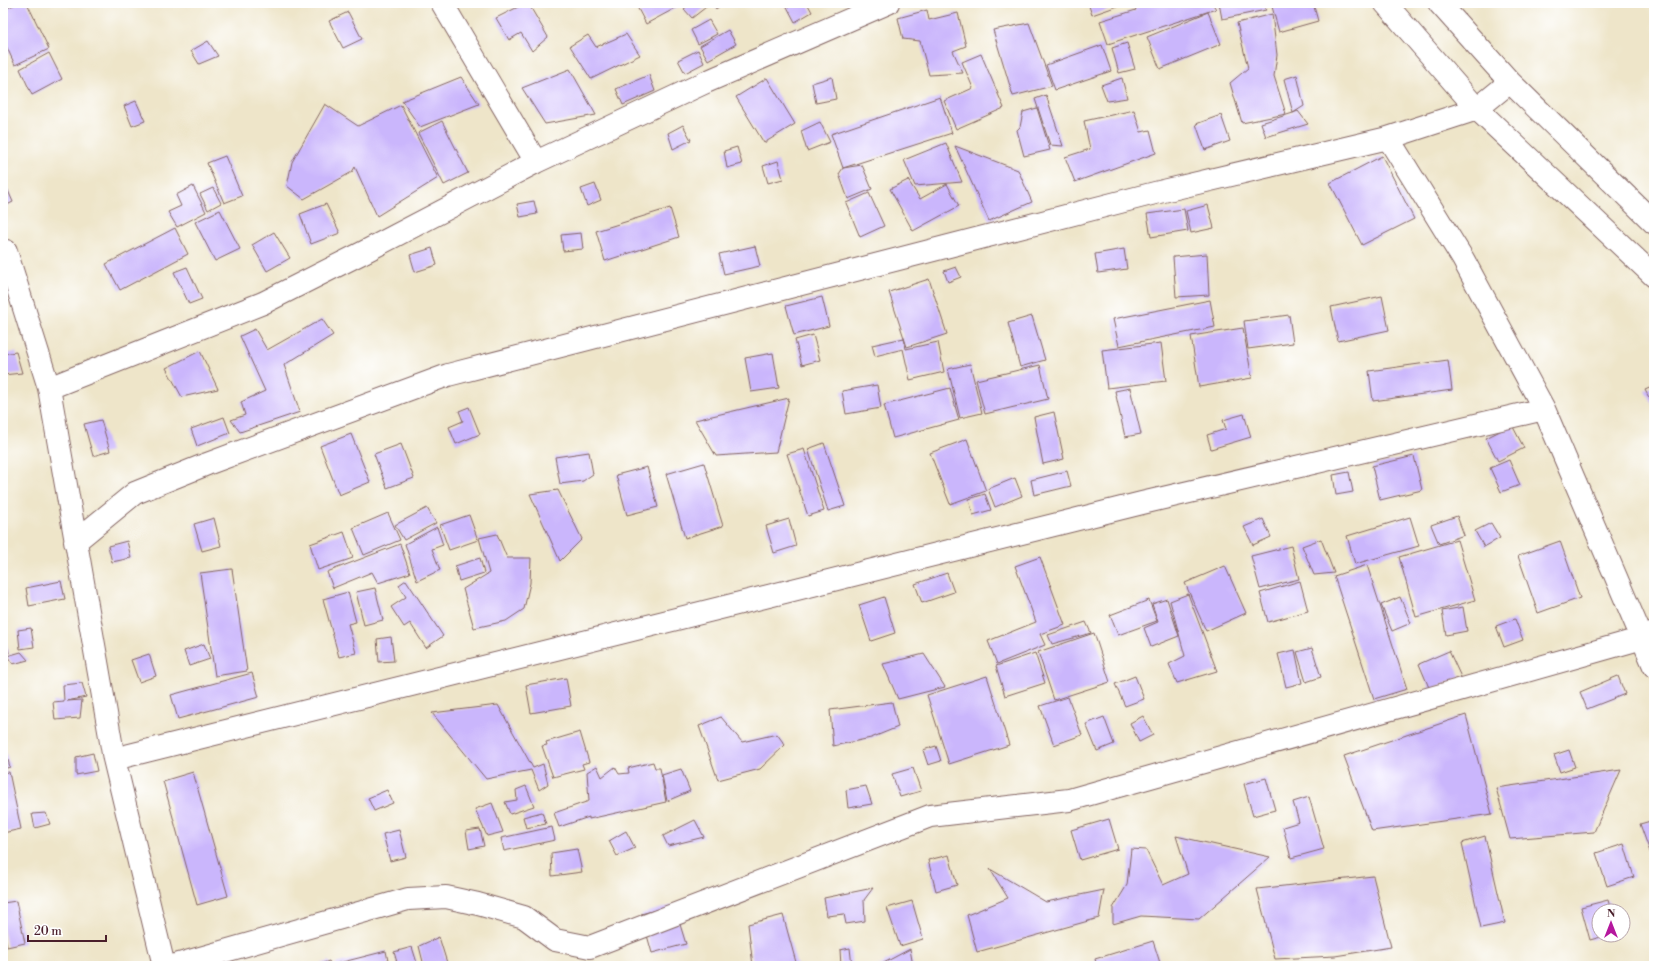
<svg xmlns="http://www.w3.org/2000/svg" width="1657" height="969" font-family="'Libre Bodoni',serif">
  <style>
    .building { fill: #cab6fc }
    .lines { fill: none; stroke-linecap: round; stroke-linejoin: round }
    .minor-casing { stroke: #836462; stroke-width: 24 }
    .minor { stroke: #fff; stroke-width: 22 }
  </style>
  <rect width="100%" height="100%" fill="#fff"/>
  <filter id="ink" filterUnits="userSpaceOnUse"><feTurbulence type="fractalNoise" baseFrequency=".025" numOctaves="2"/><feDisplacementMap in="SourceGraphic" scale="8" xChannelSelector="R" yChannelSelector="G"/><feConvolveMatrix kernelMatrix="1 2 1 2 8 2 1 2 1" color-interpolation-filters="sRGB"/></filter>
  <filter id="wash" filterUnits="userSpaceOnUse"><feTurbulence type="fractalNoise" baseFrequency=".012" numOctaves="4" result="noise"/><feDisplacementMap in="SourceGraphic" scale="16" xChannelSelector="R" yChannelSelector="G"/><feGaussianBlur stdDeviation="0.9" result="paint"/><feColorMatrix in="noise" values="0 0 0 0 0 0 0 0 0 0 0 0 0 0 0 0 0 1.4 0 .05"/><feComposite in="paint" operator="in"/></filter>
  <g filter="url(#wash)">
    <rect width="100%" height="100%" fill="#eee5c9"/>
    <g id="blocks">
      <path class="building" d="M18,3h9l22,46 -34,16 -12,-26v-29z
        M526,3h2l20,34 -16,14 -11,-18 -12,7 -13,-22z
        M635,3h50l-39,21z
        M691,3h18l1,1 -18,14 -8,-9z
        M712,3h12l-8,6z
        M785,3h22l5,9 -17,10z
        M1088,3h32l1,2 -29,10z
        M1133,3h79l4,6 -108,35 -8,-23 36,-11z
        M1219,3h42l5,7 -44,9z
        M1271,3h42l5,18 -39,11z
        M927,10l2,10 29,-7 8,33 -13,5 10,22 -34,2 -9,-34 -17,-2 -5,-21z
        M348,12l14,27 -19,9 -14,-27z
        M1208,12l13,32 -61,25 -13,-32z
        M1272,14l5,41 -3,21 12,38 -44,9 -12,-40 18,-15 -11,-45z
        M709,20l8,14 -19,10 -7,-14z
        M1029,23l23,63 -39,10 -20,-66z
        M728,30l8,14 -28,16 -8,-14z
        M626,34l14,21 -49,24 -21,-33 18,-11 8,12z
        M208,41l10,15 -19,8 -8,-13z
        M1127,43l8,26 -16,4 -7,-25z
        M1102,45l9,26 -56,19 -9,-25z
        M698,50l6,13 -19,10 -7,-13z
        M49,53l13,26 -30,16 -12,-26z
        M981,54l23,54 -48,21 -12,-28 29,-13 -11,-26z
        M570,69l26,46 -51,9 -23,-36z
        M649,75l6,16 -32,14 -7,-16z
        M1297,75l7,31 -11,7 5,-2 10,13 -42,13 -5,-14 32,-10 -9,-34z
        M461,77l18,27 -59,23 -18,-26z
        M832,77l4,22 -20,4 -4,-20z
        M767,78l28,46 -31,19 -28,-46z
        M1122,78l5,20 -20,3 -6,-16z
        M1046,95l17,51 -13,-1 -15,-46z
        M940,97l12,36 -109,35 -12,-34z
        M136,101l9,20 -13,5 -8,-20z
        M325,104l33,22 43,-21 37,73 -61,38 -22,-49 -3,5 -48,27 -17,-13 5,-24z
        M1037,108l13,42 -26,6 -7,-26 3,-3 3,-15z
        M1134,110l7,22 9,-2 6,23 -81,29 -10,-25 25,-8 -6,-28z
        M1221,115l9,26 -25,9 -9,-26z
        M442,121l26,52 -24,12 -26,-52z
        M820,122l10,20 -23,9 -6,-20z
        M683,125l8,15 -18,9 -5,-16z
        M946,143l16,39 -47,4 -11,-26z
        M955,146l63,24 14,32 -43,19z
        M737,147l5,17 -15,4 -3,-17z
        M225,156l17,40 -18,7 -17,-40z
        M1382,156l32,63 -52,26 -32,-62z
        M778,161l5,18 -15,4 -5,-17z
        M862,165l10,24 -24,10 -9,-25 4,-6z
        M908,180l12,19 27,-15 12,22 -46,25 -23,-42z
        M595,184l6,16 -14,6 -6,-17z
        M6,186l7,16 -10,5v-20z
        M193,186l13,26 -29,15 -9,-15 13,-6 -5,-11z
        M213,188l8,15 -13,7 -8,-16z
        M869,193l15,33 -24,11 -14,-34z
        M534,201l3,13 -17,3 -3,-13z
        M326,204l14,29 -29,11 -11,-30z
        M1208,205l6,23 -23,5 -5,-22z
        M670,208l9,29 -74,24 -9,-30z
        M1184,209l4,22 -37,6 -4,-23z
        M220,210l20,39 -25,12 -20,-39z
        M175,228l13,26 -68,36 -14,-26z
        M274,232l16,26 -23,13 -15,-26z
        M581,233l2,16 -20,2 -2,-16z
        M755,246l5,20 -36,8 -5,-20z
        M432,248l5,17 -22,7 -5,-17z
        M1124,249l3,20 -29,4 -3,-19z
        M1207,254l2,41 -33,2 -3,-40z
        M187,267l15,32 -13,5 -15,-32z
        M956,267l5,10 -13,5 -4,-11z
        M929,279l18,55 -40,13 -18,-55z
        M1382,296l7,34 -51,11 -7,-34z
        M822,297l7,29 -35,9 -8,-29z
        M1210,300l5,27 -96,19 -6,-27z
        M1289,315l4,28 -45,6 -4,-28z
        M1032,316l13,44 -25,7 -12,-44z
        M322,319l11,16 -49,30 16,47 -60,20 -9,-12 14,-5 -4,-13 24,-11 -25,-55 15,-7 12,21z
        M1243,328l9,50 -53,9 -8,-51z
        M813,335l7,25 -18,5 -7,-25z
        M904,338l2,11 32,-7 6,30 -34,8 -7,-31 -28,7 -3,-11z
        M1161,343l5,38 -59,7 -5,-38z
        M200,351l18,38 -36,8 -16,-29z
        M16,352l6,21 -19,2v-21z
        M773,353l6,35 -28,4 -6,-34z
        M1448,360l4,30 -79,11 -4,-30z
        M970,364l12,49 -22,5 -12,-49z
        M1040,365l8,34 -63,15 -9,-34z
        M877,385l4,23 -35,6 -4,-23z
        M1654,386v21l-9,-17z
        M950,388l9,32 -66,18 -9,-33z
        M1130,388l11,46 -16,3 -10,-46z
        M789,398l-13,54 -60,4 -21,-36z
        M469,407l11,27 -24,10 -7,-17 14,-6 -4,-10z
        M1054,412l10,47 -21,5 -9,-47z
        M1244,414l7,23 -40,12 -4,-14 19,-6 -3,-9z
        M224,417l6,16 -33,13 -6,-17z
        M101,420l9,31 -17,5 -9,-32z
        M1512,425l12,23 -26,13 -12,-23z
        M351,434l19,48 -31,13 -19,-49z
        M967,439l19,52 -36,13 -20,-51z
        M824,443l21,63 -17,5 -20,-62z
        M401,444l13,34 -27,10 -13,-34z
        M804,449l20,62 -16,5 -21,-62z
        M589,452l4,22 -10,7 -23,3 -5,-27z
        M1414,456l8,34 -42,10 -8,-34z
        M1509,460l11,25 -19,7 -11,-24z
        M704,463l19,63 -38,12 -19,-64z
        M647,467l11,40 -31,8 -11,-40z
        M1067,471l4,15 -37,9 -3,-15z
        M1349,472l4,20 -17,3 -3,-20z
        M1015,478l7,18 -27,11 -7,-18z
        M558,490l24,49 -22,22 -30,-67z
        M985,494l6,16 -18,5 -4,-16z
        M427,508l9,15 -32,17 -9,-15z
        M388,513l12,27 -36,15 -11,-27z
        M469,515l9,25 -29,10 -9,-25z
        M1457,516l7,19 -25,9 -8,-19z
        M1410,517l9,29 -64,18 -8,-28z
        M214,518l7,28 -19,5 -8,-27z
        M789,519l7,27 -22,7 -8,-27z
        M1263,519l8,18 -18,8 -9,-18z
        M1491,523l9,15 -16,9 -9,-16z
        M437,527l6,18 -11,4 8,21 -23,11 -12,-37z
        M344,532l9,26 -35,12 -8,-26z
        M497,534l10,24h24l-1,25 -6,26 -18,12 -32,7 -11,-39 26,-16 -10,-35z
        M1321,539l13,34 -20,2 -12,-29z
        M1457,540l18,60 -59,17 -17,-60z
        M127,541l4,17 -19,4 -4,-16z
        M1560,541l20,57 -42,15 -20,-57z
        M400,544l10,29 -32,10 -6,-11 -39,16 -6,-16z
        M1291,546l8,33 -39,10 -9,-33z
        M1040,557l25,68 -25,9 5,11 -48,19 -9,-23 48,-19 -21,-56z
        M480,558l4,15 -25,8 -4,-15z
        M1367,565l40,124 -33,10 -40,-123z
        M1225,566l21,47 -40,18 -21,-48z
        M232,569l15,102 -32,5 -15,-103z
        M947,573l7,19 -32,11 -7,-19z
        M406,580l37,56 -17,12 -16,-25 -6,4 -13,-20 15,-10 -7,-12z
        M61,581l4,18 -36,7 -3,-18z
        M1300,581l8,30 -40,11 -8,-29z
        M375,588l8,32 -19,5 -8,-33z
        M348,592l8,30 -8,2 8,29 -17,4 -16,-58z
        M1188,594l29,77 -40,12 -8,-19 16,-8 -15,-55z
        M884,597l11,36 -24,8 -12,-36z
        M1400,597l11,26 -19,8 -11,-26z
        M1167,599l12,37 -28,11 -7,-19 14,-6 -6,-18z
        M1149,600l8,21 -39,14 -8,-20z
        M1463,607l4,24 -21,4 -4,-24z
        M1515,619l8,21 -19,7 -8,-21z
        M1086,622l5,11 -39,11 -4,-9z
        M31,628l3,19 -14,2 -2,-19z
        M3,632l6,21 -6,1z
        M1094,633l16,49 -56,18 -16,-48z
        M391,637l3,24 -15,1 -2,-23z
        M204,644l6,15 -21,7 -5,-15z
        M1312,648l9,29 -15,5 -9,-30z
        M1295,650l7,33 -16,4 -8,-33z
        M1449,651l12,26 -31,13 -11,-26z
        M21,652l7,8 -15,4 -6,-8z
        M1035,653l10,30 -40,13 -9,-30z
        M149,654l7,22 -17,6 -8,-22z
        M924,654l21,33 -47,12 -15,-35z
        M252,673l7,24 -81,22 -7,-24z
        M987,676l22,69 -60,19 -22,-69z
        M1135,676l9,23 -19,7 -10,-22z
        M1618,676l7,18 -38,15 -7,-17z
        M566,678l5,28 -40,7 -5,-28z
        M82,683l4,14 -19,4 15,-1 -2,18 -25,2 -2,-18 11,-1 -1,-16z
        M1068,697l14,38 -28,10 -14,-39z
        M892,702l6,25 -27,11 -38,8 -3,-36z
        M498,705l35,63 10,-4 5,20 -9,6 -8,-20 -45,9 -54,-66z
        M1466,715l26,99 -120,17 -28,-75z
        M1143,716l10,19 -14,7 -9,-19z
        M721,717l21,25 35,-8 8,11 -25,24 -42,11 -19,-54z
        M1104,717l10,27 -17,7 -11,-27z
        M580,732l9,30 -7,2 2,5 -31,8 -11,-31 5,-1 -1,-3z
        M3,743l7,24 -7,2z
        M936,746l5,15 -13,4 -5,-15z
        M1569,750l6,17 -15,5 -6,-17z
        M93,753l4,18 -21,4v-18z
        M653,762l2,6h5l6,34 -77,17v-2l-30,10 -5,-14 35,-12 -2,-29 10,-6 5,11 13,-10 4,7 10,-1 -1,-5z
        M913,768l8,23 -21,6 -8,-23z
        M681,769l9,22 -23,10 -5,-26z
        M1621,770l-27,62 -84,7 -14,-51z
        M9,772l12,57 -18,4v-60z
        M193,772l35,124 -31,9 -34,-124z
        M1266,778l9,32 -22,6 -9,-32z
        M526,786l8,20 -24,8 -5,-12 12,-2 -1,-10z
        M866,786l6,18 -24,4 -2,-18z
        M387,790l6,13 -19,8 -6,-13z
        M1309,797l15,52 -33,9 -8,-31 16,-5 -6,-20z
        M492,803l11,29 -16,4 -12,-27z
        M542,812l4,12 -20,4 -3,-11z
        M46,813l4,11 -15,4 -3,-14z
        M1109,819l9,30 -38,11 -9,-30z
        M695,820l9,17 -36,9 -5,-10z
        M1654,820v40h-1l-13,-36z
        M552,827l3,13 -51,11 -3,-13z
        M480,829l4,17 -15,3 -3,-18z
        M399,830l7,27 -16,4 -7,-27z
        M626,831l9,17 -18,8 -8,-15z
        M1176,836l94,21 -71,62 -58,-3 -28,8v-16l14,-23 4,-36 15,1 17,35 25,-11z
        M1485,836l20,87 -24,5 -19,-85z
        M1624,844l10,33 -27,9 -11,-33z
        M577,849l5,23 -30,4 -1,-23z
        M949,855l8,30 -21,6 -8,-31z
        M990,869l56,33 58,-12 -5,28 -122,34 -10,-37 41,-17z
        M1373,876l18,71 -56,9 -60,3 -18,-70z
        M873,888l-9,12 1,21 -19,3 -2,-10 -17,2 -3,-18z
        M1608,900l3,11h-12v24h9l-18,5 -9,-33z
        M16,901l9,42 -18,4 -4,-19v-25z
        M912,901l11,38 -23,7 -13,-38z
        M674,905l12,39 -34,9 -11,-39z
        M783,915l14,51h-44l-5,-42z
        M439,937l9,29h-24l-5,-20z
        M1153,941l8,25h-64l-2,-7z
        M412,947l6,19h-20l-4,-14z
        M850,948l2,18h-11l-1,-16z
        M910,949l3,17h-35z
        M386,951l3,15h-53l-1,-2z
        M329,961l2,5h-16z"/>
    </g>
  </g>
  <g filter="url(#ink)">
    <use href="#blocks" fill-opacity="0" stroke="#836462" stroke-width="1"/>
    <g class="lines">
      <g class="minor-casing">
        <path id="minor" d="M442,3l94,159
          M1385,3l92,106 177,167
          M1439,3l71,79 144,141
          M1388,138l75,121 81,150 110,257
          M6,251l43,137 65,371 50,207
          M49,388l214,-85 101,-51 172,-90 170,-80 182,-79
          M75,542l60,-49 72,-29 241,-89 707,-182 233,-55 89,-29 33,-27
          M114,759l1028,-256 402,-94
          M172,966l236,-67 38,-2 32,7 46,13 31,23 35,7 340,-131 139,-16 574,-162 11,-5"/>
      </g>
      <use href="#minor" class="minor"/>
    </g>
  </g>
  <rect width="1657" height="969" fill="none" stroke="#fff" stroke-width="16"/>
  <g transform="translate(1611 923)"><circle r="19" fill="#ffffff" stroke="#b7a5aa"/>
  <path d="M0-3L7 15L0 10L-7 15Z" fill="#b5179e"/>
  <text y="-6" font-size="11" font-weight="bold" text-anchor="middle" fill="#4a1f2b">N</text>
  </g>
  <path d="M28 935v6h78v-6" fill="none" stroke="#4a1f2b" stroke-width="2"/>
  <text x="34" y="935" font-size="12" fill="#4a1f2b" stroke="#ffffff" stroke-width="3" paint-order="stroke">20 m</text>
</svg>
